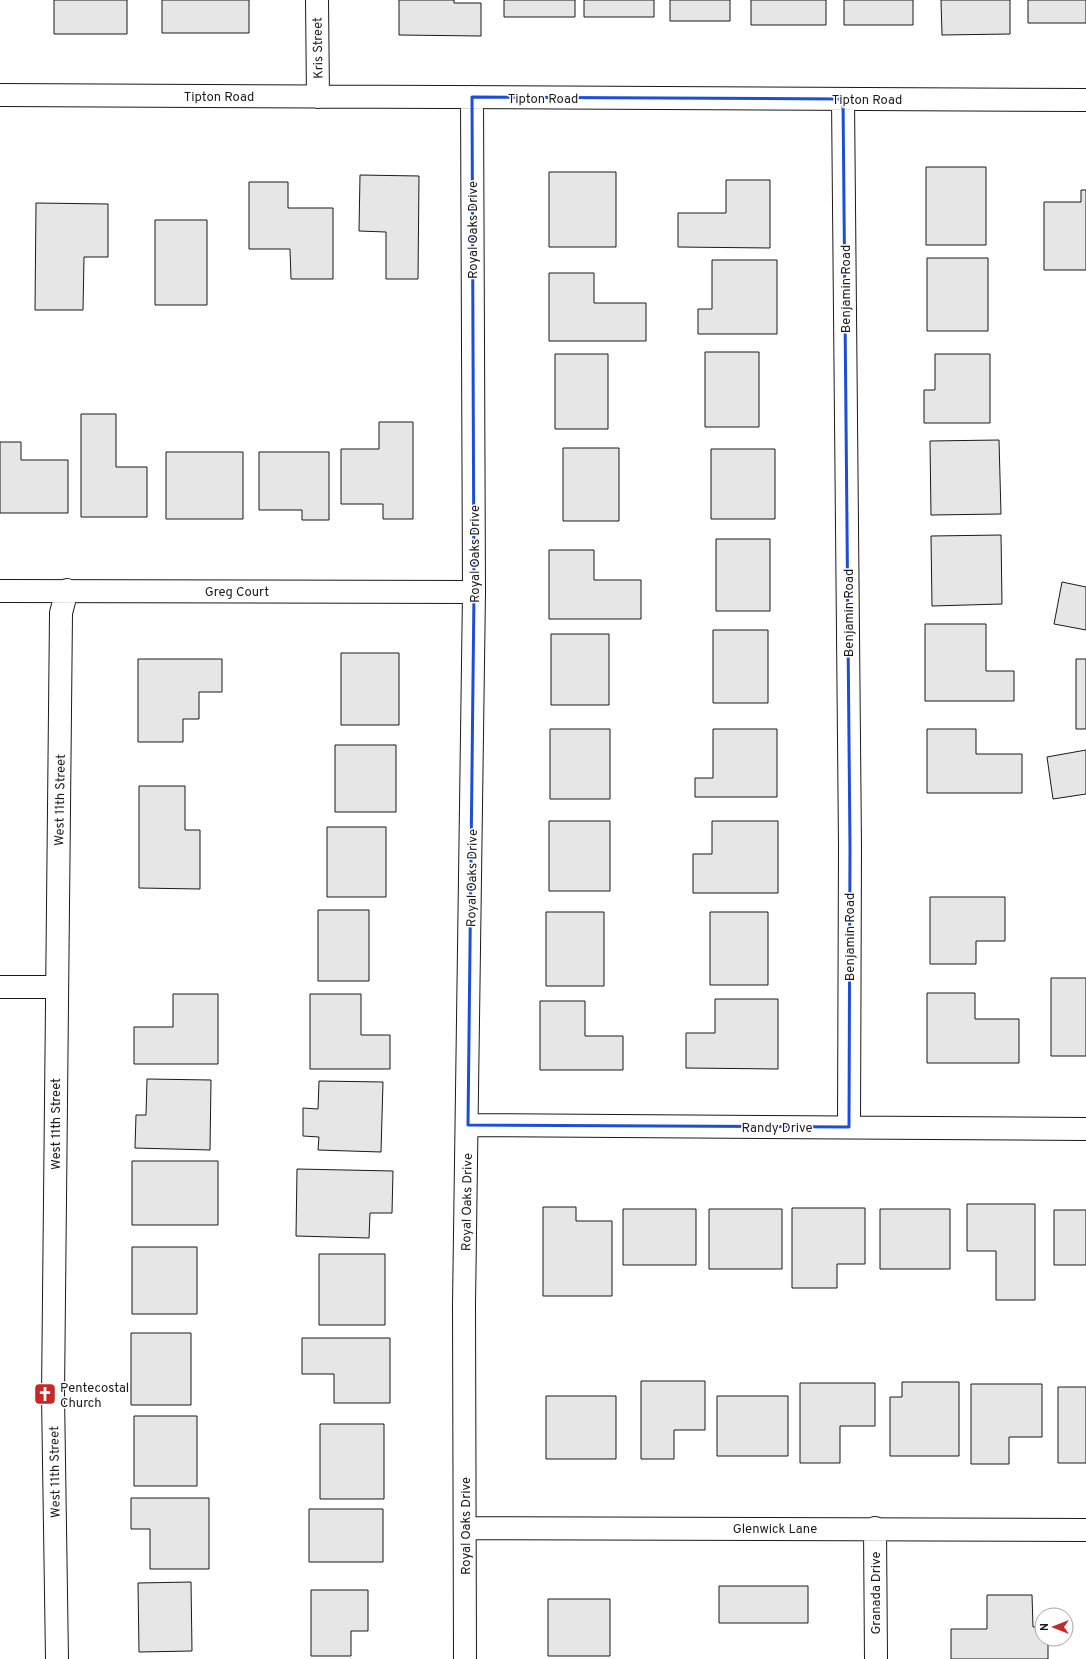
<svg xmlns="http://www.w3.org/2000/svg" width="1086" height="1659" font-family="Overpass,sans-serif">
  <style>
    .building { fill: #e6e6e6; stroke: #1a1a1a }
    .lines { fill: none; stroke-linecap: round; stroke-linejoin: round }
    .minor-casing { stroke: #1a1a1a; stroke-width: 24 }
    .minor { stroke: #fff; stroke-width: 22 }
    .marked { fill: none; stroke: #1d4ed8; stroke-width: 3; stroke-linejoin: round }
    .labels { text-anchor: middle; stroke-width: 3; stroke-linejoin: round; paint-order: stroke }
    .street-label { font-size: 13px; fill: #1a1a1a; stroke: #fff }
    .poi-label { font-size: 13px; fill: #1a1a1a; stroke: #fff; text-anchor: start }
  </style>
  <rect width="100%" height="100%" fill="#fff"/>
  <path class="building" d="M54,0h73v34h-73z
    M162,0h87v33h-87z
    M399,0h55v3h27v33l-82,-1z
    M504,0h71v17h-71z
    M584,0h70v17h-70z
    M670,0h60v21h-60z
    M751,0h75v25h-75z
    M844,0h69v25h-69z
    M941,0h69v34l-68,1z
    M1028,0h58v23h-58z
    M926,167h60v78h-60z
    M549,172h67v75h-67z
    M360,175l59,1 -1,103h-32v-47l-27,-1z
    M726,180h44v68l-92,-1v-34h48z
    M249,182h39v26h45v71h-42l-1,-30h-41z
    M1081,190h5v80h-42v-68h37z
    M36,203l72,1v53h-24l-1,53h-48z
    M155,220h52v85h-52z
    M927,258h61v73h-61z
    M712,260h65v74h-79v-25h14z
    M549,273h45v30h52v38h-97z
    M705,352h54v75h-54z
    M555,354h53v75h-53z
    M935,354h55v69h-66v-33h11z
    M81,414h35v53h31v50h-66z
    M379,422h34v97h-30v-15h-42v-55h38z
    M999,440l2,74 -70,1 -1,-74z
    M0,442h21v18h47v53h-68z
    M563,448h56v73h-56z
    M711,449h64v70h-64z
    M166,452h77v67h-77z
    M259,452h70v68h-27v-10h-43z
    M1001,535l1,69 -70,2 -1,-70z
    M716,539h54v72h-54z
    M549,550h45v30h47v39h-92z
    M1062,582l24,5v43l-32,-6z
    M925,624h61v47h28v30h-89z
    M713,630h55v73h-55z
    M551,634h58v71h-58z
    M341,653h58v72h-58z
    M138,659h84v33h-23v27h-16v23h-45z
    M1076,659h10v70h-10z
    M550,729h60v70h-60z
    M713,729h64v68h-82v-19h18z
    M927,729h49v25h46v39h-95z
    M335,745h61v67h-61z
    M1086,750v44l-33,5 -6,-42z
    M139,786h46v44h15v59l-61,-1z
    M549,821h61v70h-61z
    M712,821h66v72h-85v-39h19z
    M327,827h59v70h-59z
    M930,897h75v44h-29v23h-46z
    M318,910h51v71h-51z
    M546,912h58v74h-58z
    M710,912h58v73h-58z
    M1051,978h35v78h-35z
    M927,993h48v26h44v44h-92z
    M173,994h45v70h-84v-37h39z
    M310,994h51v41h29v34h-80z
    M715,999h63v70l-92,-1v-35h29z
    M540,1001h45v35h38v34h-83z
    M147,1079l64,1 -1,70 -75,-2 1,-33h10z
    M319,1081l64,1 -2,70 -63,-2 1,-13 -16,-1v-28l15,1z
    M132,1161h86v64h-86z
    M297,1169l96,2 -1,42h-22l-1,25 -73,-2z
    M967,1204h68v96h-39v-49h-29z
    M543,1207h33v14h36v75h-69z
    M792,1208h73v56h-28v24h-45z
    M623,1209h73v56h-73z
    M709,1209h73v60h-73z
    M880,1209h70v60h-70z
    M1054,1210h32v55h-32z
    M132,1247h65v67h-65z
    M319,1254h66v71h-66z
    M131,1333h60v72h-60z
    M302,1338h88v65h-56v-29h-32z
    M641,1381h64v49h-31v29h-33z
    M902,1382h57v74h-69v-59h12z
    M800,1383h75v43h-35v37h-40z
    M971,1384h71v53h-33v27h-38z
    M1058,1387h28v76h-28z
    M546,1396h70v63h-70z
    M717,1396h71v60h-71z
    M134,1416h63v70h-63z
    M320,1424h64v75h-64z
    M131,1498h78v71h-59v-40h-19z
    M309,1509h74v53h-74z
    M191,1582l1,69 -53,1 -1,-69z
    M719,1586h89v37h-89z
    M311,1590h57v41h-17v25h-40z
    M987,1595h45l1,32h9v12h6v20h-97v-30h36z
    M548,1599h62v57h-62z"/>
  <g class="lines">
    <g class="minor-casing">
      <path id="minor" d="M317,0l1,97
        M0,95l1086,5
        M843,99l7,748 -1,280
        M0,591l474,1
        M0,987h57
        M468,1125l618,4
        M465,1528l621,2
        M875,1528l1,131
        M57,1659l-4,-264 8,-782 6,-23
        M465,1659l-1,-354 10,-713 -2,-495"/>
    </g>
    <use href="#minor" class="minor"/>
  </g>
  <path class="marked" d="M472,97l371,2 7,748 -1,280 -381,-2 6,-533z"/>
  <defs>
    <g id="church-square" transform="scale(1.15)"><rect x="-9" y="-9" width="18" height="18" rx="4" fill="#c62828" stroke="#fff"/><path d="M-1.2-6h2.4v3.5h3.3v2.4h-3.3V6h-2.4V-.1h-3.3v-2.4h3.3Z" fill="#fff"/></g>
  </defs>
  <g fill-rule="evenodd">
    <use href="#church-square" x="45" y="1394"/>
  </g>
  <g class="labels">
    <g class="street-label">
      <text transform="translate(317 48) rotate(-91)" y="5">Kris Street</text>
      <text x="219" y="101">Tipton Road</text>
      <text x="543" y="103">Tipton Road</text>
      <text x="867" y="104">Tipton Road</text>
      <text transform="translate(472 230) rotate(-90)" y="5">Royal Oaks Drive</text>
      <text transform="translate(845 289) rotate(-90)" y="5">Benjamin Road</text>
      <text transform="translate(474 554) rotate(-90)" y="5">Royal Oaks Drive</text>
      <text x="237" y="596">Greg Court</text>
      <text transform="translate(848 613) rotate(-90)" y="5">Benjamin Road</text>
      <text transform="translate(59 800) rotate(-89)" y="5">West 11th Street</text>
      <text transform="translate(471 878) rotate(-89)" y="5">Royal Oaks Drive</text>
      <text transform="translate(849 937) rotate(-90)" y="5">Benjamin Road</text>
      <text transform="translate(55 1124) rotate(-90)" y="5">West 11th Street</text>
      <text x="777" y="1132">Randy Drive</text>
      <text transform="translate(466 1202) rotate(-89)" y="5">Royal Oaks Drive</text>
      <text transform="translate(54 1472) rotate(-91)" y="5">West 11th Street</text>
      <text transform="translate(465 1526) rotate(-90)" y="5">Royal Oaks Drive</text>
      <text x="775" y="1533">Glenwick Lane</text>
      <text transform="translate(875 1593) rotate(-90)" y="5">Granada Drive</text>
    </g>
    <g class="poi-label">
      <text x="60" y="1392">Pentecostal<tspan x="60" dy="15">Church</tspan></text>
    </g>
  </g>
  <g transform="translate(1054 1627) rotate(270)"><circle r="19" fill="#ffffff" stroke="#a3a3a3"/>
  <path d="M0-3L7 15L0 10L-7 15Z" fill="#c62828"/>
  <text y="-6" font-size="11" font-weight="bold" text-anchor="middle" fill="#1a1a1a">N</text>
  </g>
</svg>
